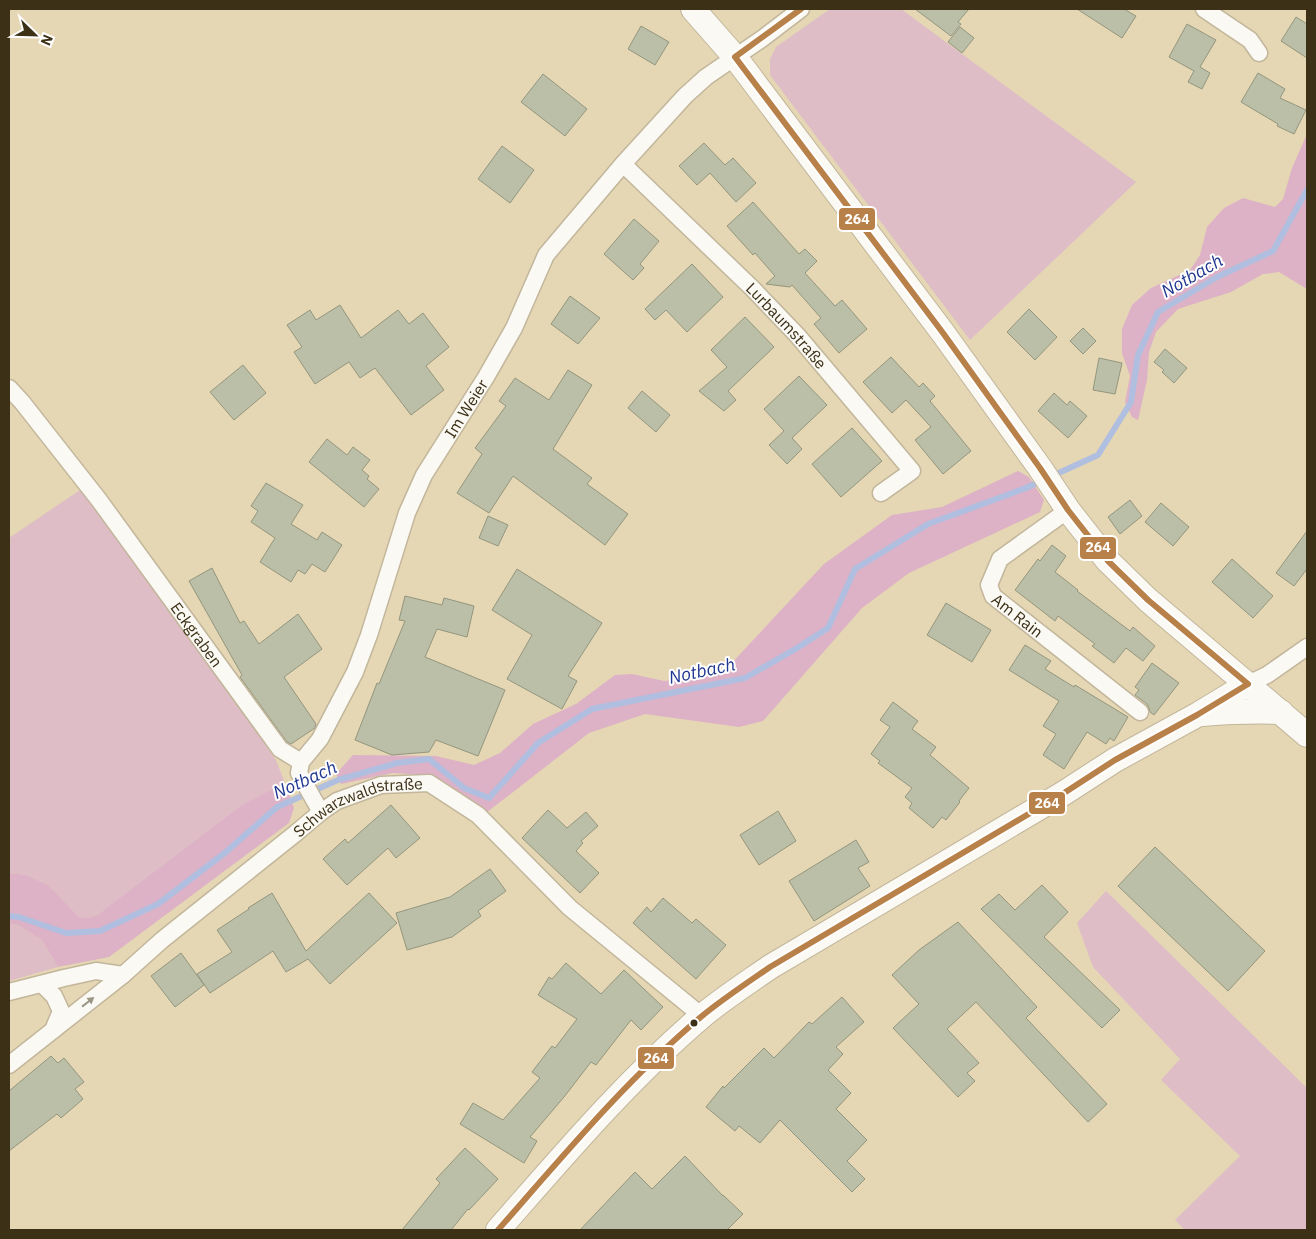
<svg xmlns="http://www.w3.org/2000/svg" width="1316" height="1239" font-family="'IBM Plex Sans',sans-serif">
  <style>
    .green { fill: #debdc7 }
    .forest { fill: #ddb1c6 }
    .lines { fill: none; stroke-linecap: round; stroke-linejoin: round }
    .stream { stroke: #b0bee0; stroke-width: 6 }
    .building { fill: #bcbfa7; stroke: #93967e }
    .minor-casing { stroke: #c2b69b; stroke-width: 19 }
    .secondary-casing { stroke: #c2b69b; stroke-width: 26 }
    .minor { stroke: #fbf9f4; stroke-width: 16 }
    .secondary { stroke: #fbf9f4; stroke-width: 24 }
    .bus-1-casing { stroke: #fff; stroke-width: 10 }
    .bus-1 { stroke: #b9814a; stroke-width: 6 }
    .oneway { fill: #9c9586 }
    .bus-dot { fill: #3c3117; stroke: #fff; stroke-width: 2 }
    .labels { text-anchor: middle; stroke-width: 4; stroke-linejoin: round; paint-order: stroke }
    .street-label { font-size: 16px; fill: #3c3117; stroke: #fff }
    .water-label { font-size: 18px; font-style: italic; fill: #1f3790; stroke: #fff }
    .line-badge { stroke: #fff; stroke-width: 2 }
    .badge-label { font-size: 14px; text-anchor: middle; font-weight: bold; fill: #fff }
  </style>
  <rect width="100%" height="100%" fill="#e5d6b4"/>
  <path class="green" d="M830,9h71l235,173 -166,158 -200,-265v-16l6,-12z
    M83,488l17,20 176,252 12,31 -15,-2 -174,125 -11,4 -9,-1 -31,-32 -22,-10 -17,-2v-335z
    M1106,891l201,197v142h-122l-10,-10 65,-64 -79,-76 19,-21 -87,-92 -16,-44z
    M9,923l9,2 24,15 16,27 -49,14z"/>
  <path class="forest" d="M1307,134v155l-28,-17 -16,2 -32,18 -53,17 -22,23 -7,20 -2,28 -9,40 -6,-3 -7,-15 5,-26 -8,-23v-24l10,-24 19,-17 39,-18 10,-15 7,-28 17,-19 19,-10 32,9 8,-8 9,-31z
    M1018,471l11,6 15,23 -4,12 -131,61 -47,35 -99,113 -24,6 -94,-13 -56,19 -103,80 -43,-32 -17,-6 -33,-2 -52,11 -5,-10 17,-19 83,1 38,9 26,-12 33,-29 43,-20 39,-29 17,-1 32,7 48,-6 16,-8 96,-103 68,-49 50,-8z
    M273,789l15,2 6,17 -5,15 -180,134 -51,10 -16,-27 -24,-15 -9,-2v-50l17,2 22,10 31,32 9,1 11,-4 142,-108z"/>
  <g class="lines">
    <path class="stream" d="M1052,476l46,-21 33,-53 7,-47 20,-43 59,-35 56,-26 34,-61
      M9,916l10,1 47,16 34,-2 58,-27 68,-52 51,-45 61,-27 59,-17 32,-4 35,29 25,10 49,-55 54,-34 153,-31 52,-30 31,-20 27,-59 73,-45 98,-36 17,-8"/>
  </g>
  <path class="building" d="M915,9h54l-11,13 3,2 -10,12z
    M1077,9h47l12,7 -14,22z
    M1296,17l11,7v34l-26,-17z
    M1187,24l29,16 -16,27 10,6 -8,16 -14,-7 6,-11 -25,-14z
    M641,26l28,16 -14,23 -27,-16z
    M960,27l14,11 -12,15 -14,-11z
    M1258,73l27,16 -5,9 26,12 -12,24 -17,-8 1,-2 -37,-22z
    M543,74l44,35 -22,27 -44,-34z
    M704,143l21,22 8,-7 23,25 -20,19 -26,-29 -13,12 -18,-19z
    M502,146l32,24 -24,33 -32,-24z
    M753,202l46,52 6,-5 12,12 -12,12 30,33 7,-6 25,29 -28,24 -25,-29 7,-6 -29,-33 -2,2 -24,-3 9,-8 -20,-23 -2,2 -26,-29z
    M634,219l25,22 -19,23 4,4 -11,12 -29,-26z
    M692,264l31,33 -36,35 -21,-22 -11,10 -10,-11z
    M570,296l30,22 -22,26 -27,-20z
    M340,305l21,33 37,-28 11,14 14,-11 26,34 -23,19 18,24 -33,25 -36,-47 -15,10 -11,-16 -34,22 -21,-32 8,-5 -15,-22 23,-15 6,10z
    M1029,309l28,28 -22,23 -28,-28z
    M745,317l29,30 -46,44 8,9 -12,11 -25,-20 28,-24 -16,-17z
    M1083,328l13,13 -13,13 -13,-13z
    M1165,349l22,19 -13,15 -12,-11 2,-2 -10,-8z
    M891,357l28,30 4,-4 12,13 -5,5 41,50 -28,23 -28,-34 16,-13 -25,-27 -14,13 -29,-31z
    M1099,358l23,5 -7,31 -22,-4z
    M243,365l23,28 -32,27 -24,-28z
    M568,370l24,15 -39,64 39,29 -5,6 41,30 -23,31 -92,-69 -24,37 -32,-20 25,-39 -7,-6 31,-42 -7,-5 16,-23 34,22z
    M799,376l28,29 -35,33 10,11 -15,15 -18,-19 15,-14 -20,-22z
    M642,391l28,24 -14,17 -28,-24z
    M1054,393l13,12 3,-4 17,15 -19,22 -30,-27z
    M852,428l30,33 -41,36 -29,-33z
    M327,439l20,16 6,-8 17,13 -8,10 7,6 -2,3 12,10 -15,18 -55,-45z
    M266,483l37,22 -12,19 26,16 5,-8 20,13 -17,27 -13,-8 -7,10 -7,-4 -7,12 -31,-20 15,-24 -24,-16 7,-11 -7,-5z
    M1130,500l12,16 -22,18 -12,-17z
    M1161,503l28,24 -16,19 -28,-24z
    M488,516l20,9 -10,21 -19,-8z
    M1307,531v38l-13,17 -18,-13z
    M1052,545l14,11 -11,16 23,18 -1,1 53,40 3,-4 22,19 -12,15 -17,-13 -12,15 -22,-17 3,-2 -37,-28 -3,5 -40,-31 23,-31 2,2z
    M1232,559l41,37 -20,22 -41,-36z
    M212,568l28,55 4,-2 15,23 39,-30 24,35 -38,28 32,47 -1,4 -24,16 -4,-2 -47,-65 2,-2 -53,-94z
    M517,569l85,54 -34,53 9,5 -15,28 -55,-30 25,-44 -40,-25z
    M405,596l37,9 2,-7 30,8 -7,31 -30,-8 -12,28 80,33 -27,66 -42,-16 -7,12 -37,3 -37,-15 22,-57 2,1 26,-63 -6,-1z
    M946,603l45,27 -19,32 -45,-27z
    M1025,645l26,16 -6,8 29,18 1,-2 53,32 -14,24 -4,-3 -4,6 -19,-12 -23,37 -21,-14 13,-21 -13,-8 16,-25 -50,-31z
    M1152,663l27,20 -25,32 -4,-3 -1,-4 -2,-4 -12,-9 4,-5 -4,-3z
    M893,702l25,19 -6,8 24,18 -6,8 39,33 -10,13 1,1 -14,18 -4,-3 -9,11 -24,-20 3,-5 -7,-6 7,-9 -34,-25 2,-2 -9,-7 19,-27 -10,-7z
    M391,805l29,33 -24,20 -8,-10 -41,37 -24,-26 22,-20 3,4z
    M548,810l19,18 19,-16 12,14 -17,15 2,2 -7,8 23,22 -19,20 -58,-55z
    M778,811l18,30 -37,24 -19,-30z
    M856,840l13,22 -11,6 12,18 -56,35 -25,-40z
    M1155,847l110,104 -37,40 -110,-105z
    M490,869l16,22 -28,20 3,5 -29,21 -45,13 -11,-37 54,-16z
    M1042,885l26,27 -24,25 76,73 -18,18 -121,-119 18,-15 16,16z
    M272,893l34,58 63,-58 28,30 -67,61 -22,-25 -22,13 -13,-21 -63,42 -13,-19 35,-22 -15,-22 32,-21 -1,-1z
    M663,898l29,25 4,-4 30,26 -30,34 -63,-56 14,-16 4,5z
    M958,922l79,85 -11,11 81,86 -19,18 -112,-120 -29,27 32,34 -12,10 8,8 -17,16 -65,-69 26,-24 -27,-29 27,-25z
    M181,953l23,32 -29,22 -24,-31z
    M566,963l35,31 23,-24 39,37 -22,23 -10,-10 -35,45 -5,-3 -27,35 -34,40 7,4 -13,22 -64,-39 13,-21 30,17 37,-42 -8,-6 20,-26 3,2 22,-29 -39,-24 11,-18 3,2z
    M842,997l22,25 -28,25 7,7 -15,16 23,23 -15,16 31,31 -20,21 18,18 -13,13 -72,-72 -20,23 -21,-17 -4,5 -29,-24 17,-21 1,2 40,-40 10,10 35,-36 3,2z
    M51,1056l7,7 6,-5 20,24 -9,7 8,10 -22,19 -4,-4 -48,37v-60z
    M465,1148l33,31 -29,31 -1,-1 -17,21h-49l38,-47 -4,-4z
    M685,1156l38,40v-1l20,19 -16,16h-147l55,-58 17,17z"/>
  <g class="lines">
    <g class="minor-casing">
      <g id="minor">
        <path d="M1204,9l46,31 9,13"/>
        <path id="s1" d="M623,164l129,124 45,47 115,136 -31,22"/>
        <path id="s2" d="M9,388l13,14 77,98 181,249 21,13"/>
        <path id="s3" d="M1068,510l-68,49 -11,26 4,11 147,116"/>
        <path d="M1248,684l19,-9 40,-28"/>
        <path id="s4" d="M321,812l-7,-12 -15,-27 2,-11 19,-23 35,-67 14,-37 38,-122 17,-38 62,-98 28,-49 32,-73 77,-91 62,-68 21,-19 57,-39 38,-29"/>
        <path d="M42,984l12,12 7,15 -8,19"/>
        <path d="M9,992l55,-14 32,-7 27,4"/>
        <path id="s5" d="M9,1065l114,-90 39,-35 134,-107 25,-21 16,-11 44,-16 48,-2 49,32 92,93 132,108"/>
      </g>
    </g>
    <g class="secondary-casing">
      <path id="secondary" d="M693,9l42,48 208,276 97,135 28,42 40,51 40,39 159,135
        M1203,714c26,-2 52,-3 78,-2
        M498,1230c65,-74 129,-150 204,-214 22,-18 45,-33 68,-49l294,-174 51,-33 82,-45 51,-31"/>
    </g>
    <use href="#minor" class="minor"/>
    <use href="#secondary" class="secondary"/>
    <g class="bus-1-casing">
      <path id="bus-1" d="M735,57l208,276 97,135 28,42 40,51 40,39 100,84
        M735,57l66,-48
        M498,1230c65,-74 129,-151 204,-214 22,-18 45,-33 68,-49l294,-174 51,-33 82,-45 51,-31"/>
    </g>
    <use href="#bus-1" class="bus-1"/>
  </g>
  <defs><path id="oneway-solid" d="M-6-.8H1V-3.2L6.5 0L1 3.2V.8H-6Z" transform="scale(1.25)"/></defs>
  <use class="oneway" href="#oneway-solid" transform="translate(88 1002) rotate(-38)"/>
  <circle class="bus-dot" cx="694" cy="1023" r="4.5"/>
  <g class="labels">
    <g class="street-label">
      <text dy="6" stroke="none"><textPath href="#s1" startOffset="230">Lurbaumstraße</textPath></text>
      <text dy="6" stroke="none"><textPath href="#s4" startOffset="449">Im Weier</textPath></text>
      <text dy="6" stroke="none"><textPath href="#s3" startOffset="155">Am Rain</textPath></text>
      <text dy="6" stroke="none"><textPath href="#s2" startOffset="310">Eckgraben</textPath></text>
      <text dy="6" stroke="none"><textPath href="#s5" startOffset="439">Schwarzwaldstraße</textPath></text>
    </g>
    <g class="water-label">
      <text transform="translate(1192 276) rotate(-30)" y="6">Notbach</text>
      <text transform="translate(702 671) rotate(-12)" y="6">Notbach</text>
      <text transform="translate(305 780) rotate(-24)" y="6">Notbach</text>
    </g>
  </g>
  <g class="line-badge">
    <rect x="838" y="207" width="38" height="24" rx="5" fill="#b9814a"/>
    <rect x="1079" y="536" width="38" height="24" rx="5" fill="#b9814a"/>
    <rect x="1028" y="791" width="38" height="24" rx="5" fill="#b9814a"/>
    <rect x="637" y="1046" width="38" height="24" rx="5" fill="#b9814a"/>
  </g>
  <g class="badge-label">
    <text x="857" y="224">264</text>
    <text x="1098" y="552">264</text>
    <text x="1047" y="808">264</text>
    <text x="656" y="1063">264</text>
  </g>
  <rect width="1316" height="1239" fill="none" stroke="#3c3117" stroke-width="20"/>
  <g transform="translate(35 35) rotate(113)" stroke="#ffffff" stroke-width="4" paint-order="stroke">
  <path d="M0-4L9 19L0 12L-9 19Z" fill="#3c3117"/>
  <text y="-8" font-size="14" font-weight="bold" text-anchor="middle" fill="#3c3117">N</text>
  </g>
</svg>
